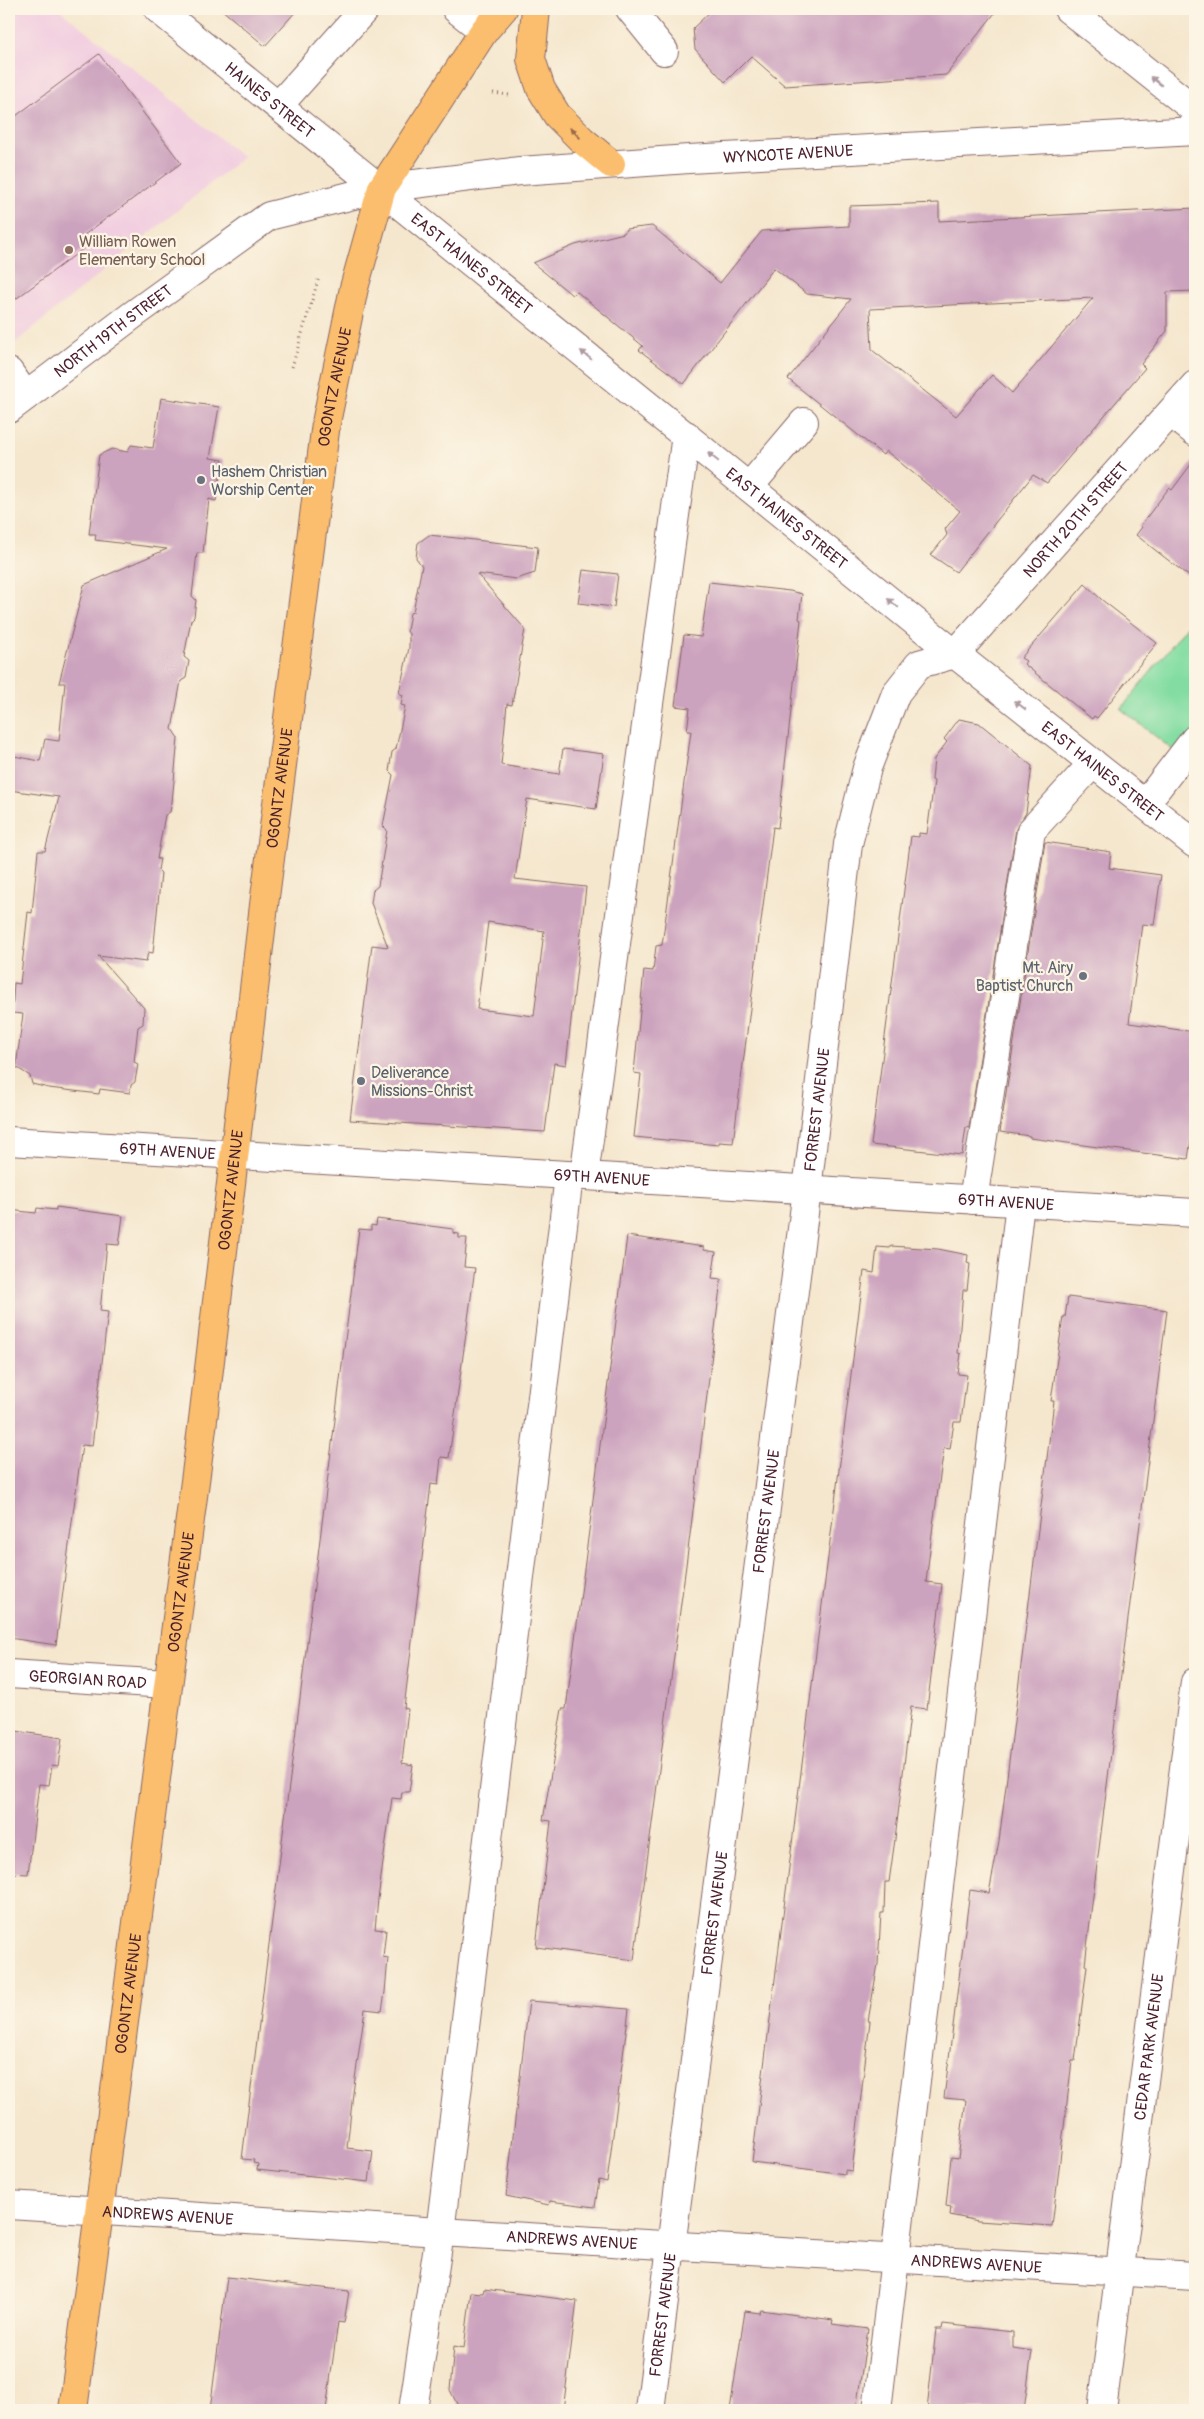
<svg xmlns="http://www.w3.org/2000/svg" width="1204" height="2419" font-family="Pangolin,sans-serif">
  <style>
    .built { fill: #f2cfe0 }
    .green { fill: #83dda2; stroke: #667e66 }
    .building { fill: #cca3be; fill-rule: evenodd }
    .lines { fill: none; stroke-linecap: round; stroke-linejoin: round }
    .minor-casing { stroke: #866564; stroke-width: 30 }
    .major-casing { stroke: #866564; stroke-width: 30 }
    .path { stroke: #866564; stroke-width: 3; stroke-dasharray: 1 4; stroke-linecap: butt }
    .minor { stroke: #fff; stroke-width: 28 }
    .major { stroke: #fabe6e; stroke-width: 28 }
    .oneway { fill: #ae9aa0 }
    .oneway2 { fill: #996749 }
    .education-dot { fill: #8d6e63; stroke: #fcf5e5; stroke-width: 2 }
    .worship-dot { fill: #6b7280; stroke: #fcf5e5; stroke-width: 2 }
    .labels { text-anchor: middle; stroke-width: 4.5; stroke-linejoin: round; paint-order: stroke }
    .street-label { font-size: 16px; fill: #4a1f2b; stroke: #fcf5e5 }
    .education-label { font-size: 16px; fill: #785e54; stroke: #fcf5e5; text-anchor: start }
    .worship-label { font-size: 16px; fill: #5b616d; stroke: #fcf5e5; text-anchor: start }
  </style>
  <rect width="100%" height="100%" fill="#fcf5e5"/>
  <filter id="ink" filterUnits="userSpaceOnUse"><feTurbulence type="fractalNoise" baseFrequency=".02" numOctaves="2"/><feDisplacementMap in="SourceGraphic" scale="10" xChannelSelector="R" yChannelSelector="G"/><feConvolveMatrix kernelMatrix="1 2 1 2 8 2 1 2 1" color-interpolation-filters="sRGB"/></filter>
  <filter id="wash" filterUnits="userSpaceOnUse"><feTurbulence type="fractalNoise" baseFrequency=".0096" numOctaves="4" result="noise"/><feDisplacementMap in="SourceGraphic" scale="20" xChannelSelector="R" yChannelSelector="G"/><feGaussianBlur stdDeviation="1.12" result="paint"/><feColorMatrix in="noise" values="0 0 0 0 0 0 0 0 0 0 0 0 0 0 0 0 0 1.4 0 .05"/><feComposite in="paint" operator="in"/></filter>
  <g filter="url(#wash)">
    <rect width="100%" height="100%" fill="#f5e7ce"/>
    <path class="built" d="M9,9h50l184,148 -232,189 -2,-3z"/>
    <path class="green" d="M1193,619l2,1v114l-16,21 -58,-46z"/>
    <g id="blocks">
      <path class="building" d="M221,9h77l-33,37z
        M713,9h285l-52,66 -161,11 -34,-30 -26,26 -30,-33 -2,-21z
        M99,54l82,109 -97,72 7,8 -82,61v-183z
        M939,203v18l256,-13v83l-28,1v39l-26,33 4,4 -98,115 -14,-8 -77,97 -25,-17 16,-20 -2,-6 15,-18 -74,-60 -3,4 -95,-76 63,-80 -44,-5 -33,-26 -90,116 -45,-34 4,-4 -67,-55 -4,4 -39,-32 42,-18 49,-12 2,-4 26,-3 68,57 42,-52 87,-5v-20zM1093,298l-81,95 -20,-18 -36,41 -84,-66 -2,-41z
        M161,398l58,9 -9,51 13,2 -7,41 -7,-2 -6,54h-6l-5,43 4,4 -2,17 -3,3 -7,37 5,4 -3,17 -5,3 -9,48 6,9 -6,64 -2,10 -5,3 -8,44h3l-2,11 3,3 -8,80 -5,-1 -2,10 -48,-6 46,52 -1,16 -5,3 -4,35 4,2 -3,18 -4,3 -1,8 -30,-4 -1,5 -50,-6 -17,-4 -2,-8 -14,-9 7,-53 -11,-1 2,-30 6,1 8,-72 4,1 6,-62h7l14,-54 -50,-7v-35l31,6 5,-22 14,2 6,-58h-6l25,-98 83,-36 -72,-9 1,-6h-7l10,-79 13,-6 15,3 4,-7 22,3z
        M1195,459v122l-59,-46 6,-8 -2,-1 29,-38 3,2z
        M429,535l109,12 -3,26 -19,6 -39,-5 48,55 -13,76 -5,-1 -6,61 58,9 4,-25 41,5 -8,55 -69,-10 -12,80 71,8 -20,178 -12,-2 -9,69 -195,-12 22,-175 16,2 -17,-44 2,-13 5,-4 9,-56 -4,-4 10,-51 -4,-4 3,-19 4,-3 9,-43 -4,-1 2,-10 -4,-2 10,-45v-14l-2,-3 3,-18 3,-1 9,-46 -6,-8 2,-15zM488,922l56,9 -10,85 -57,-7z
        M583,570l35,4 -4,33 -36,-4z
        M709,582l81,9 12,3 -3,25 2,1 -23,208 -5,-1 -40,316 -14,-1v3l-85,-8 7,-63 -7,-1 10,-103 9,1 3,-25 6,-1 29,-214h-4l3,-23 -15,-2 9,-71 17,2z
        M1085,584l17,16 55,43 -60,75 -3,-2 -2,3 -68,-55 2,-3 -5,-3z
        M959,719l20,4 53,43 -6,47 -10,16 -47,299 -3,-1 -4,28 -91,-10 40,-309 8,1v-4l8,1 7,-53 -2,-1 2,-21 13,-17 -3,-3z
        M1045,842l66,10 -2,16 52,7 -7,50 -12,-1 -13,99 66,9v81l-7,46 -158,-21v-2l-30,-4z
        M56,1207l67,9 -4,29 -12,-1 -7,67 8,1 -16,134 -10,-1 -26,200 -47,-7v-428l27,3 1,-5 19,2z
        M377,1219l76,10v4l6,1v4h8l-3,29 11,1 -26,190 -8,-1 -3,28 -7,-1 -27,224 4,1 -6,54 11,2 -4,27h-7l-1,7 -9,-1 -14,101 -3,30 11,1 -3,27 5,1 -3,34 -3,19 -17,-2 -12,84 -6,55 26,3 -4,31 -112,-12 1,-6 -5,-1 1,-3 -12,-1 113,-898 4,-32 12,1v-5l5,1z
        M627,1236l77,11v3l12,2 -4,26 9,1 -30,248 -57,433 -98,-13 15,-126 -8,-1 19,-111h4z
        M890,1246l48,3 30,6 -1,8 3,1 -3,26h-4l-5,63 3,1 -3,20 9,1 -6,47h-7l-4,27 -6,-1 -11,77 -7,57 16,2 -15,125 -16,-2 -16,132 -6,43h-4l-1,31h-3l-3,51 -10,57h2l-18,150 -7,-1v4l-93,-12 112,-891 10,2 3,-26 13,1z
        M1068,1297l99,13 -76,602 -6,53 2,1 -12,95h-3l-20,165 -74,-5 -28,-6 1,-8 -5,-1 5,-49 7,1 8,-58 -22,-2 26,-208 19,3 10,-52 52,-415 3,-25h-3l12,-84h2z
        M9,1730l53,8 -4,28 -6,-1 -3,20 -10,-1 -11,90 -19,-1z
        M529,2001l100,8 -22,173 -8,-2 -4,27 -45,-6 -1,4 -43,-9z
        M227,2277l122,14 -5,32 -6,-1 -12,88h-116z
        M484,2289l93,12 -14,109h-103l-10,-20 4,-44 10,2 7,-56 12,1z
        M761,2310l72,10 -1,4 36,5 -12,81h-126l15,-99 15,2z
        M943,2324l70,8v16l19,3 -8,59h-97l9,-81h6z"/>
    </g>
  </g>
  <g filter="url(#ink)">
    <use href="#blocks" fill-opacity="0" stroke="#866564" stroke-width="1"/>
    <g class="lines">
      <g class="minor-casing">
        <g id="minor">
          <path id="s1" d="M158,9l797,645 240,190"/>
          <path d="M456,9l28,22"/>
          <path d="M630,9l34,42"/>
          <path d="M1068,9l127,101"/>
          <path d="M279,105l86,-96"/>
          <path d="M9,372l17,24"/>
          <path id="s2" d="M9,409l121,-92 139,-101 113,-28 138,-17 169,-12 506,-28"/>
          <path d="M1171,413l24,19"/>
          <path d="M749,487l55,-65"/>
          <path d="M1145,804l50,-65"/>
          <path id="s3" d="M9,1141l1186,72"/>
          <path d="M584,1176l102,-741"/>
          <path d="M973,1200l58,-369 62,-68"/>
          <path id="s4" d="M9,1674l158,10"/>
          <path id="s5" d="M9,2205l431,27 755,44"/>
          <path d="M413,2410l27,-178 129,-1056"/>
          <path id="s6" d="M650,2410l157,-1220 41,-346 19,-76 29,-75 23,-29 36,-10 240,-269"/>
          <path d="M877,2410l143,-1207"/>
          <path id="s7" d="M1102,2410l93,-728"/>
        </g>
      </g>
      <g class="major-casing">
        <g id="major">
          <path d="M536,9l-5,50 10,30 16,26 25,25 29,24"/>
          <path id="s8" d="M73,2410l129,-982 62,-523 62,-482 28,-135 28,-100 102,-157 19,-22"/>
        </g>
      </g>
      <path class="path" d="M493,93l16,2
        M292,367l27,-90"/>
      <use href="#minor" class="minor"/>
      <use href="#major" class="major"/>
    </g>
    <defs><path id="oneway-solid" d="M-6-.8H1V-3.2L6.5 0L1 3.2V.8H-6Z" transform="scale(1.25)"/></defs>
    <g class="oneway">
      <use href="#oneway-solid" transform="translate(1156 81) rotate(-142)"/>
      <use href="#oneway-solid" transform="translate(586 355) rotate(-141)"/>
      <use href="#oneway-solid" transform="translate(713 457) rotate(-141)"/>
      <use href="#oneway-solid" transform="translate(893 603) rotate(-141)"/>
      <use href="#oneway-solid" transform="translate(1020 705) rotate(-142)"/>
    </g>
    <use class="oneway2" href="#oneway-solid" transform="translate(575 133) rotate(-135)"/>
  </g>
  <circle class="education-dot" cx="69" cy="250" r="5"/>
  <g class="worship-dot">
    <circle cx="201" cy="480" r="5"/>
    <circle cx="1083" cy="976" r="5"/>
    <circle cx="361" cy="1081" r="5"/>
  </g>
  <g class="labels">
    <g class="street-label">
      <text dy="6" stroke="none"><textPath href="#s1" startOffset="144">HAINES STREET</textPath></text>
      <text dy="6" stroke="none"><textPath href="#s2" startOffset="848">WYNCOTE AVENUE</textPath></text>
      <text dy="6" stroke="none"><textPath href="#s1" startOffset="404">EAST HAINES STREET</textPath></text>
      <text dy="6" stroke="none"><textPath href="#s2" startOffset="130">NORTH 19TH STREET</textPath></text>
      <text dy="6" stroke="none"><textPath href="#s8" startOffset="2040">OGONTZ AVENUE</textPath></text>
      <text dy="6" stroke="none"><textPath href="#s1" startOffset="809">EAST HAINES STREET</textPath></text>
      <text dy="6" stroke="none"><textPath href="#s6" startOffset="1992">NORTH 20TH STREET</textPath></text>
      <text dy="6" stroke="none"><textPath href="#s1" startOffset="1214">EAST HAINES STREET</textPath></text>
      <text dy="6" stroke="none"><textPath href="#s8" startOffset="1635">OGONTZ AVENUE</textPath></text>
      <text dy="6" stroke="none"><textPath href="#s6" startOffset="1311">FORREST AVENUE</textPath></text>
      <text dy="6" stroke="none"><textPath href="#s3" startOffset="159">69TH AVENUE</textPath></text>
      <text dy="6" stroke="none"><textPath href="#s3" startOffset="594">69TH AVENUE</textPath></text>
      <text dy="6" stroke="none"><textPath href="#s8" startOffset="1230">OGONTZ AVENUE</textPath></text>
      <text dy="6" stroke="none"><textPath href="#s3" startOffset="999">69TH AVENUE</textPath></text>
      <text dy="6" stroke="none"><textPath href="#s6" startOffset="906">FORREST AVENUE</textPath></text>
      <text dy="6" stroke="none"><textPath href="#s8" startOffset="825">OGONTZ AVENUE</textPath></text>
      <text dy="6" stroke="none"><textPath href="#s4" startOffset="79">GEORGIAN ROAD</textPath></text>
      <text dy="6" stroke="none"><textPath href="#s6" startOffset="501">FORREST AVENUE</textPath></text>
      <text dy="6" stroke="none"><textPath href="#s8" startOffset="420">OGONTZ AVENUE</textPath></text>
      <text dy="6" stroke="none"><textPath href="#s7" startOffset="366">CEDAR PARK AVENUE</textPath></text>
      <text dy="6" stroke="none"><textPath href="#s5" startOffset="159">ANDREWS AVENUE</textPath></text>
      <text dy="6" stroke="none"><textPath href="#s5" startOffset="564">ANDREWS AVENUE</textPath></text>
      <text dy="6" stroke="none"><textPath href="#s5" startOffset="969">ANDREWS AVENUE</textPath></text>
      <text dy="6" stroke="none"><textPath href="#s6" startOffset="96">FORREST AVENUE</textPath></text>
    </g>
    <g class="education-label">
      <text x="79" y="247">William Rowen<tspan x="79" dy="18">Elementary School</tspan></text>
    </g>
    <g class="worship-label">
      <text x="211" y="477">Hashem Christian<tspan x="211" dy="18">Worship Center</tspan></text>
      <text x="1073" y="973" text-anchor="end">Mt. Airy<tspan x="1073" dy="18">Baptist Church</tspan></text>
      <text x="371" y="1078">Deliverance<tspan x="371" dy="18">Missions-Christ</tspan></text>
    </g>
  </g>
  <rect width="1204" height="2419" fill="none" stroke="#fcf5e5" stroke-width="30"/>
</svg>
